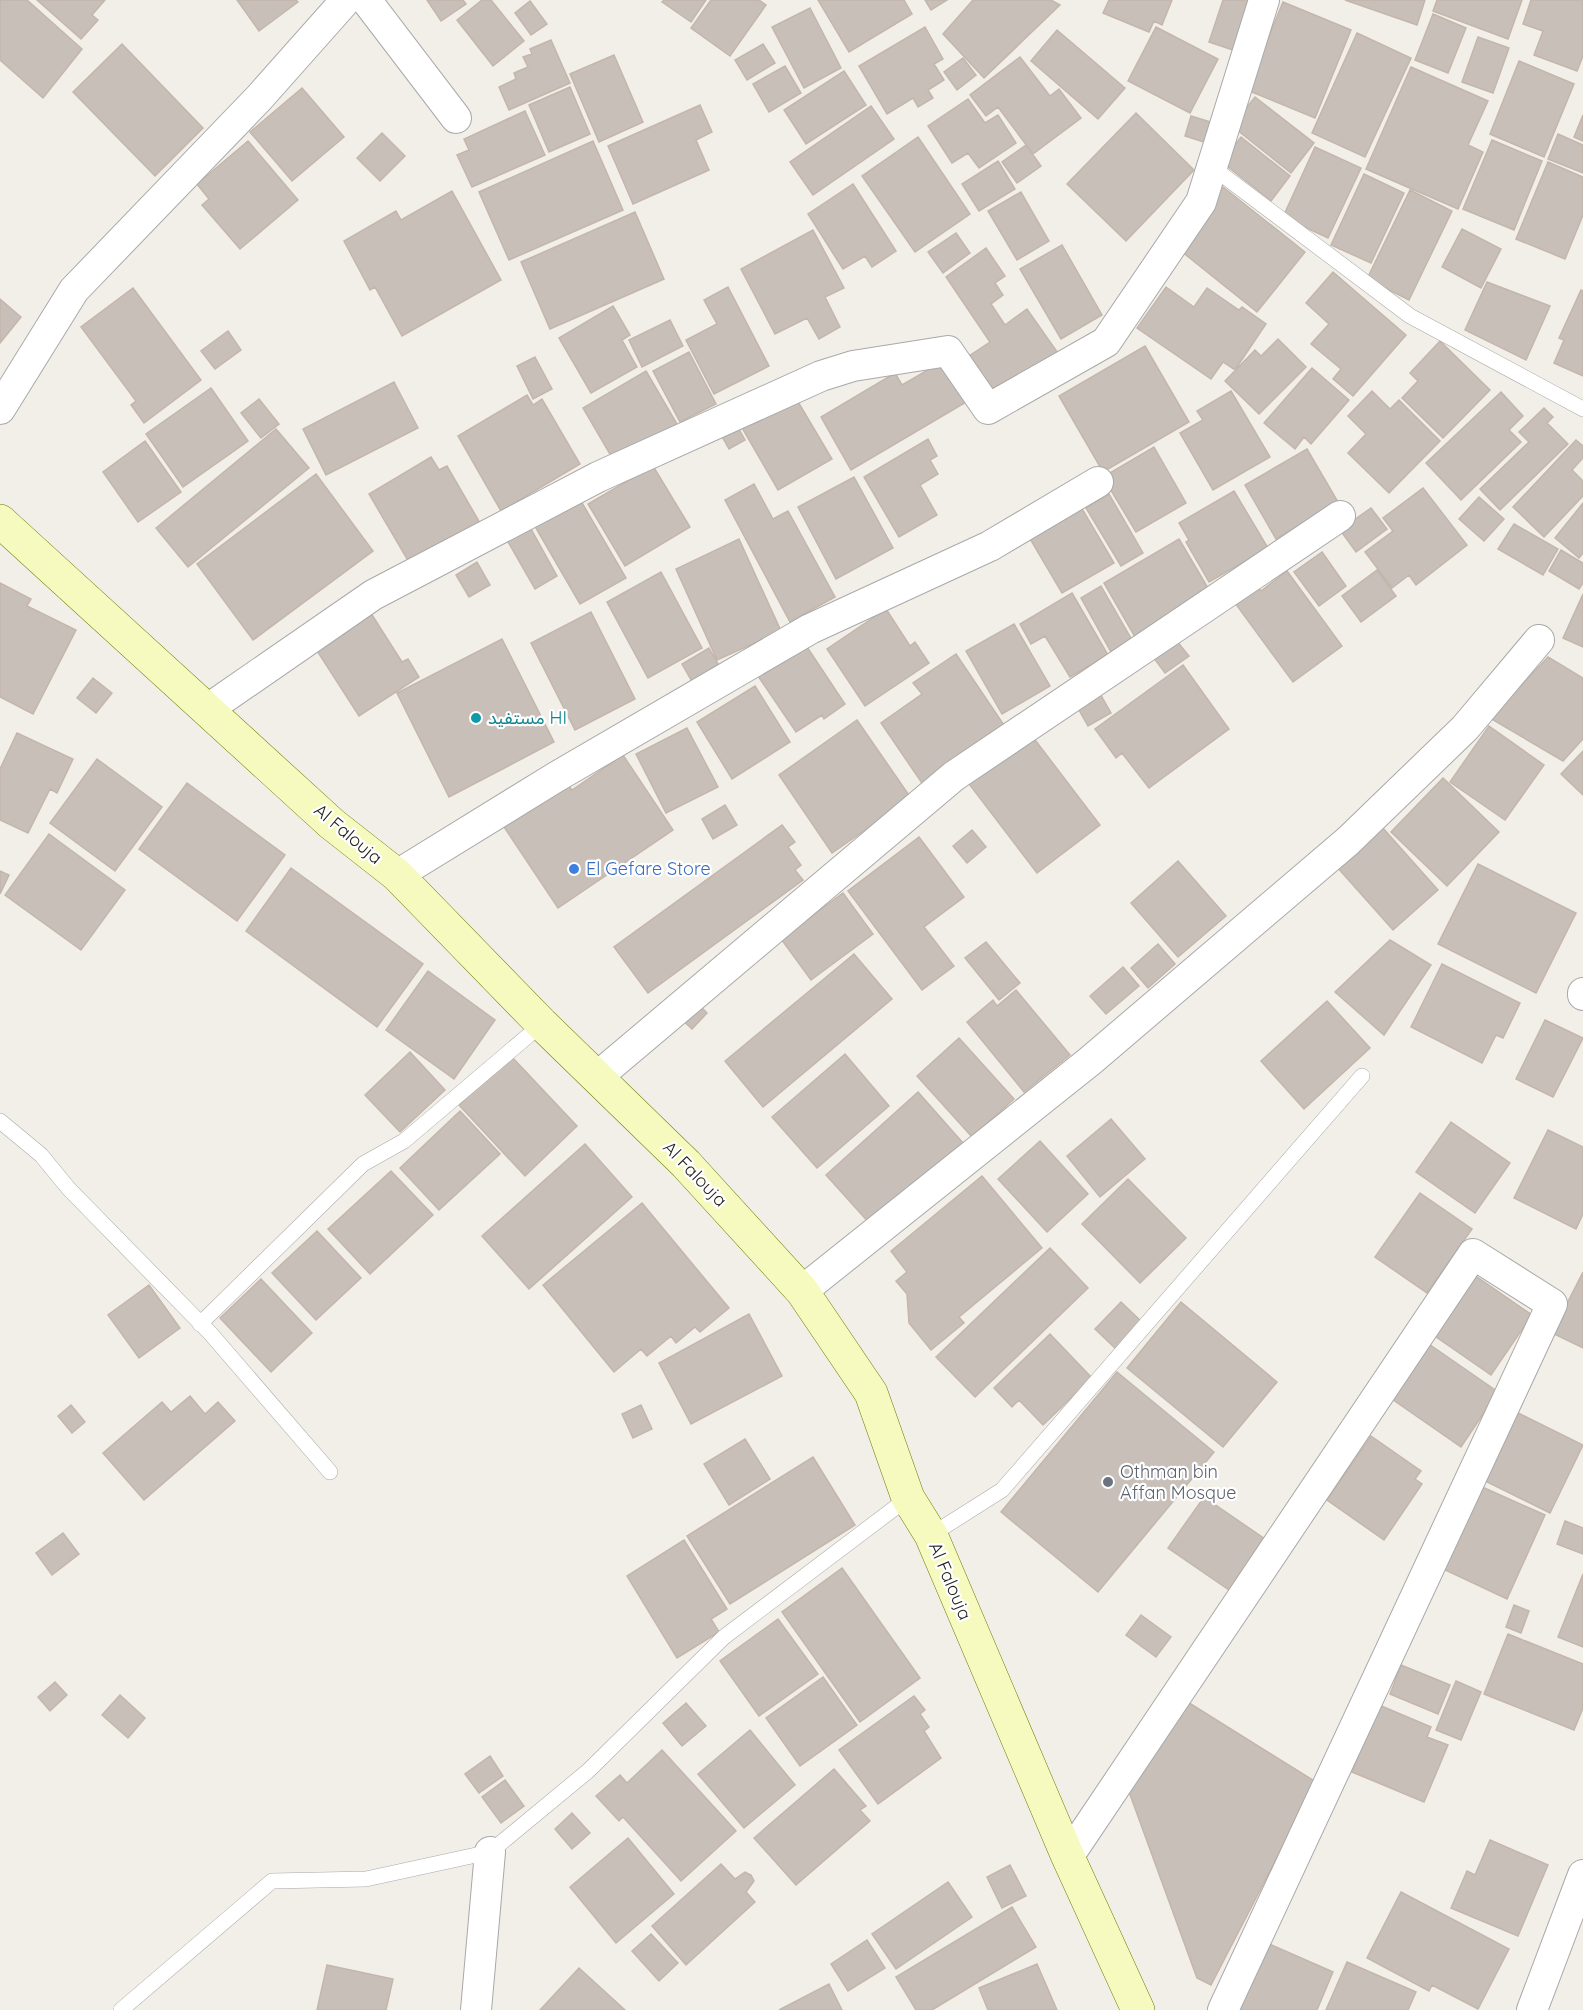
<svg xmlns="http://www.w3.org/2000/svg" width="1583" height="2010" font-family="Quicksand,'Noto Sans Arabic',sans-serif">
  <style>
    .building { fill: #c7bfb8; stroke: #c4b6ab; stroke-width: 1.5 }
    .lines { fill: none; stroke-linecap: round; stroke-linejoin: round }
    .lane-casing { stroke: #a9a9a9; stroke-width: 16 }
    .street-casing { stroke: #a9a9a9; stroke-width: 32 }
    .secondary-casing { stroke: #707d05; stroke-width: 34 }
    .lane { stroke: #fff; stroke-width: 15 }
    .street { stroke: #fff; stroke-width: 30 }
    .secondary { stroke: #f7fabf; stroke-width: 33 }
    .culture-dot { fill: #0f9aa8; stroke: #fff; stroke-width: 2 }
    .shop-dot { fill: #3f7fe0; stroke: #fff; stroke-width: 2 }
    .worship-dot { fill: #6b7280; stroke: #fff; stroke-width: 2 }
    .labels { text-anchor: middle; stroke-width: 4.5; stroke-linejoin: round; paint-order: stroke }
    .culture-label { font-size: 18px; fill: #0d838f; stroke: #fff; text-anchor: start }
    .street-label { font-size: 18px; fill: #222; stroke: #fff }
    .shop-label { font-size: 18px; fill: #366cbe; stroke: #fff; text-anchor: start }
    .worship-label { font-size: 18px; fill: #5b616d; stroke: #fff; text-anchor: start }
  </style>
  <rect width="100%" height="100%" fill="#f2efe9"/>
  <path class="building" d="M0,0h27l55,49 -39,49 -43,-38z
    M37,0h68l-13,15 6,5 -17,19z
    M237,0h59l2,2 -39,29z
    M427,0h36l3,4 -25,17z
    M482,0h9l33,41 -31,25 -36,-46z
    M664,0h42l-15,22 -29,-20z
    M711,0h48l7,5 -36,51 -39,-28z
    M818,0h86l8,14 -63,38z
    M925,0h22l-16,10z
    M973,0h78l9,5 -76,73 -41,-44z
    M1109,0h63l-10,25 -8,-4 -5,11 -46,-19z
    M1223,0h26l-16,50 -24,-8z
    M1345,0h80l-8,25z
    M1437,0h85l-14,39 -75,-28z
    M1531,0h52v56l-6,15 -43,-16 9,-24 -20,-7z
    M530,1l17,23 -16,11 -16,-22z
    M1283,2l68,28 -36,88 -68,-28z
    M810,8l31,60 -37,20 -32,-61z
    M1433,14l33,14 -18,45 -33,-13z
    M925,27l18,32 -9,5 10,16 -16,10 5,8 -15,9 -5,-9 -26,16 -28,-48z
    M1156,27l62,32 -28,54 -62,-32z
    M1057,30l68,58 -27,31 -67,-58z
    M1357,33l54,25 -46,99 -53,-24z
    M1478,37l31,11 -16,45 -31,-11z
    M551,40l19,43 -61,27 -10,-23 17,-8 -2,-6 14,-6 -5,-10 9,-3 -2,-5z
    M122,44l81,84 -48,48 -82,-84z
    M763,44l12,19 -28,17 -12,-20z
    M614,55l29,67 -44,20 -29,-68z
    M1020,57l30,39 9,-7 22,29 -48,36 -35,-47 -12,9 -16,-21z
    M963,58l13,17 -19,15 -13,-18z
    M1519,61l55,23 -30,73 -54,-23z
    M785,66l16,27 -32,19 -16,-28z
    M1411,67l77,34 -20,44 15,7 -25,57 -92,-40z
    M844,71l22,34 -60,39 -22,-34z
    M570,87l20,47 -41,18 -20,-47z
    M302,88l42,49 -52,44 -42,-49z
    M1255,97l59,46 -23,30 -59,-47z
    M968,99l17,24 13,-8 18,28 -37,25 -11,-15 -16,10 -24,-37z
    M700,105l12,27 -16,8 13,30 -76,34 -25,-58z
    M871,106l23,33 -81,56 -23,-33z
    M525,111l20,44 -73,32 -15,-32 12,-5 -5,-11z
    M1136,113l58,57 -68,71 -59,-57z
    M1583,115v26l-9,-4z
    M1191,116l23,7 -7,20 -22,-7z
    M382,133l23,23 -25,25 -23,-23z
    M1558,134l25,11v28l-35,-14z
    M918,137l52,77 -55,38 -53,-76z
    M1241,137l49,39 -19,25 -49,-39z
    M1492,140l50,21 -28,69 -51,-21z
    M248,141l50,59 -58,49 -38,-44 7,-6 -12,-15z
    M593,141l30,69 -114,50 -30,-68z
    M1026,145l15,21 -24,17 -15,-21z
    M1315,147l46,21 -33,70 -45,-21z
    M998,161l17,28 -36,22 -17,-27z
    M1548,162l35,15v38l-18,44 -49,-20z
    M1364,174l40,19 -33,70 -40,-18z
    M853,184l43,67 -24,16 -7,-11 -22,13 -35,-55z
    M1223,187l82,65 -48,60 -81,-65z
    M1410,190l42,21 -43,89 -42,-21z
    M452,191l49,89 -99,56 -27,-49 -5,3 -26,-49 52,-30 5,9z
    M1021,192l28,49 -32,19 -29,-49z
    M635,212l29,67 -114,50 -29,-67z
    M1462,229l39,20 -20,39 -39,-21z
    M813,230l31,58 -19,9 15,30 -21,12 -12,-21 -32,16 -34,-65z
    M956,233l14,20 -27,20 -15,-21z
    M1062,245l40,70 -41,24 -41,-70z
    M986,248l19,28 -10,7 8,12 -12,9 14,21 22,-16 33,47 -65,45 -29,-43 24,-16 -44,-65z
    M1333,272l73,63 -53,61 -20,-17 8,-10 -30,-25 18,-20 -23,-21z
    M1487,282l63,24 -24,54 -61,-30z
    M728,287l41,79 -55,28 -28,-54 31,-16 -13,-24z
    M1166,287l28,20 13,-19 32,22 3,-3 24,17 -31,46 -12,-8 -12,17 -74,-51z
    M133,288l68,92 -57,43 -13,-18 5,-4 -55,-74z
    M1581,290l2,1v85l-29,-13 10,-23 -5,-2z
    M0,299l21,18 -21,26z
    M613,306l17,29 -8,5 15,27 -46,26 -32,-55z
    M670,320l13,26 -41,21 -13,-27z
    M228,331l13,19 -26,19 -14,-18z
    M1278,339l28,28 -47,47 -34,-33 30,-31 6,6z
    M1440,341l50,49 -47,48 -41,-40 16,-17 -8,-8z
    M1145,346l44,76 -86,50 -44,-76z
    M689,352l27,52 -36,18 -27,-51z
    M535,357l17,32 -19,10 -16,-33z
    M945,360l23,41 -117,69 -30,-53 74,-44 7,12z
    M1312,368l37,32 -38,44 -7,-7 -9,12 -31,-26z
    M646,371l31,53 -63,37 -31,-53z
    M394,382l24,46 -92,47 -23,-46z
    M211,388l37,53 -65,46 -37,-53z
    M1231,391l39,66 -57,33 -33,-57 23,-13 -6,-9z
    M1372,391l18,18 9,-9 41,41 -51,52 -41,-40 18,-19 -18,-18z
    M1501,392l22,24 -14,14 12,12 -60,58 -35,-37z
    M527,395l6,10 9,-6 38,65 -79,47 -43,-75z
    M794,395l38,64 -54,31 -37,-64z
    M259,399l20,25 -18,14 -20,-25z
    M1544,408l9,9 -6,6 21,21 -68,66 -20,-21 49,-47 -10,-10z
    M736,424l9,16 -16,9 -9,-16z
    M276,429l33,39 -121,99 -32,-39z
    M928,439l9,17 -7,4 8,14 -18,11 17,30 -38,22 -35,-60z
    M1576,440l7,6v12l-11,12 11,11v15l-39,41 -31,-30z
    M145,441l36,51 -43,30 -35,-50z
    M1154,447l32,56 -50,29 -33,-55z
    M1307,449l31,53 -62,37 -31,-54z
    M431,457l8,13 8,-4 33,57 -70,41 -41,-70z
    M653,466l37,61 -65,39 -37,-62z
    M316,474l57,77 -120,89 -56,-76z
    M854,477l39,71 -57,31 -38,-72z
    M754,484l19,35 15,-8 47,86 -45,25 -65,-122z
    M1423,488l44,57 -51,40 -7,-10 -17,13 -27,-36 28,-21 -10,-13z
    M1234,491l34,57 -59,34 -23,-40 3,-2 -10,-17z
    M1109,494l34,59 -22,13 -35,-58z
    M578,496l48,82 -46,26 -47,-81z
    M1479,497l25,22 -20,22 -25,-22z
    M1583,503v50l-4,5 -24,-20z
    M1081,507l33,56 -52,30 -33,-56z
    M1371,508l16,21 -31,23 -16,-22z
    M1514,524l44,25 -15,26 -45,-26z
    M530,527l27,49 -22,13 -28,-49z
    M739,539l42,92 -64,29 -41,-91z
    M1179,539l32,54 -76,44 -31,-54z
    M1561,550l22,13v20l-4,6 -30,-18z
    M1322,552l24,34 -27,20 -25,-34z
    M477,562l13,23 -21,12 -13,-22z
    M1377,570l19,26 -35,26 -19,-26z
    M1287,571l55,75 -49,36 -58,-79 23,-16 3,4z
    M661,572l41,76 -54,30 -41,-76z
    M0,583l31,16 -4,7 49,24 -43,84 -33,-17z
    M1101,586l31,54 -21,12 -30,-54z
    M1072,593l36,62 -38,22 -25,-41 -14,8 -11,-20z
    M1583,594v53l-20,-9z
    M367,607l35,55 6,-3 11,18 -60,39 -47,-73z
    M886,609l24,37 5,-4 14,21 -64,43 -38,-57z
    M591,612l44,87 -60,31 -44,-87z
    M1014,624l36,62 -48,28 -36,-63z
    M502,639l52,103 -105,55 -52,-104z
    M1176,640l13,16 -24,17 -12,-16z
    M805,644l40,60 -21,15 -2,-4 -26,17 -38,-56z
    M709,648l12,21 -27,16 -12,-21z
    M956,654l50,74 -82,58 -43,-63 41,-29 -9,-11z
    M1548,657l35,21v61l-20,22 -73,-43z
    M1183,665l46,64 -80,59 -27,-35 -6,5 -21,-29z
    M93,678l19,15 -16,20 -19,-15z
    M755,686l35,56 -58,37 -35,-57z
    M1098,690l13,23 -23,13 -13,-23z
    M857,720l54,78 -79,55 -53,-78z
    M1489,726l55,39 -39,55 -55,-38z
    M687,728l31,59 -52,26 -30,-59z
    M1029,732l71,93 -63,48 -71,-93z
    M17,733l56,26 -16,34 -7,-4 -22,44 -28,-13v-51z
    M1583,751v44l-22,-21z
    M623,755l50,75 -115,78 -56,-84 63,-43 7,9z
    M97,759l65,48 -47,64 -65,-48z
    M1443,778l56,54 -52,54 -56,-54z
    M187,783l98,72 -48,66 -98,-72z
    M725,805l12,20 -24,14 -11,-20z
    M782,825l13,17 -7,5 13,18 -6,5 8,10 -155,113 -34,-46z
    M1382,827l56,63 -45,40 -56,-63z
    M972,830l14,17 -19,16 -14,-17z
    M49,834l76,56 -44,60 -76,-55z
    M919,837l45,60 -40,30 30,39 -32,24 -74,-99z
    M1178,861l48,55 -48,41 -47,-54z
    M1478,864l98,49 -40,80 -98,-49z
    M291,868l132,96 -46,63 -131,-96z
    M0,871l9,4 -9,19z
    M843,893l30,41 -62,46 -30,-41z
    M1390,940l41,25 -47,70 -49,-43z
    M986,942l34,41 -21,17 -34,-42z
    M1158,944l17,20 -27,24 -17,-20z
    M854,954l38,45 -129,108 -38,-46z
    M1442,964l78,39 -17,35 -7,-3 -14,28 -71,-36z
    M1123,967l16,19 -33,28 -16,-18z
    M428,971l67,49 -41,59 -68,-49z
    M1016,990l54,65 -46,37 -57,-70 26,-22 4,6z
    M693,999l14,14 -15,16 -15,-14z
    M1327,1001l43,47 -66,61 -43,-48z
    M1545,1020l38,18 -30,59 -37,-18z
    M959,1038l55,61 -42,38 -55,-61z
    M410,1052l35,38 -45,42 -35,-37z
    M845,1054l44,52 -72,62 -45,-51z
    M511,1056l66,70 -52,50 -66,-71z
    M918,1092l45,51 -92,82 -45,-50z
    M460,1111l40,43 -61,56 -39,-42z
    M1111,1119l34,40 -45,38 -33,-41z
    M1451,1122l59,41 -35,50 -59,-41z
    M1548,1130l35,17v67l-7,15 -62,-31z
    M1040,1141l48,53 -41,38 -49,-53z
    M585,1144l47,53 -103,92 -47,-53z
    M391,1171l42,44 -63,59 -42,-45z
    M982,1176l60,72 -83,69 5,6 -33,27 -22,-27 -2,-29 -11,-13 11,-9 -16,-21z
    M1128,1179l58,59 -46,45 -58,-59z
    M1420,1193l52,36 -45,64 -52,-36z
    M642,1203l87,105 -29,24 -5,-5 -19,16 -5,-7 -24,20 -6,-7 -27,23 -71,-87z
    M317,1231l44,47 -45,42 -44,-47z
    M1050,1248l38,40 -113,109 -39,-40z
    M1470,1272l62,43 -41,60 -62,-43z
    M1583,1272v76l-31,-15z
    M261,1279l51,54 -41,39 -51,-54z
    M149,1285l31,43 -41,30 -31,-43z
    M1121,1302l22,21 -26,27 -22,-21z
    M1181,1302l96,80 -54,65 -96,-79z
    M749,1314l33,62 -91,48 -32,-61z
    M1050,1334l42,44 -49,47 -24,-25 -7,7 -18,-19z
    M1426,1342l72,50 -37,55 -72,-50z
    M1117,1372l97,80 -116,140 -97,-80z
    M190,1396l15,18 13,-12 17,19 -91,79 -41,-47 59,-51 9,10z
    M71,1405l14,17 -13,11 -14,-17z
    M641,1405l11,24 -19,9 -11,-24z
    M1516,1412l67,33 -33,68 -67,-33z
    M1371,1436l50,35 -6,8 7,5 -38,56 -57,-40z
    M745,1439l25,40 -41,26 -25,-41z
    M813,1457l42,68 -125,79 -43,-68z
    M1480,1486l65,29 -38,84 -64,-30z
    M1204,1497l61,42 -36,51 -61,-42z
    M1565,1521l18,7v26l-26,-10z
    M63,1533l16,21 -27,21 -16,-22z
    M684,1540l43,69 -16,10 8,13 -42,26 -50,-82z
    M842,1568l78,110 -60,44 -78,-110z
    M1583,1574v73l-25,-10z
    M1514,1605l15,6 -8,22 -15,-6z
    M1141,1615l30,22 -15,20 -30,-22z
    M778,1619l40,55 -59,42 -39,-55z
    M1508,1634l75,30v44l-9,22 -90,-36z
    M1401,1665l49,20 -12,29 -48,-20z
    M823,1677l34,48 -57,41 -34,-48z
    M1456,1681l25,11 -20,48 -25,-10z
    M55,1682l12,13 -17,16 -12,-14z
    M120,1695l25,23 -17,20 -26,-23z
    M914,1696l11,14 -5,4 9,13 -5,4 17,27 -63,46 -39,-54z
    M1186,1701l130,81 -105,203 -14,-7 -69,-189z
    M686,1703l20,23 -24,20 -19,-23z
    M1379,1705l52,22 -4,10 21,8 -24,57 -72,-30z
    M750,1730l45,55 -51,43 -46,-54z
    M662,1750l74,81 -55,50 -58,-64 -4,4 -23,-25 24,-21 7,8z
    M490,1756l13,20 -24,17 -14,-19z
    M834,1769l32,37 -6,4 10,11 -74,64 -42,-47z
    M505,1780l19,26 -23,17 -19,-26z
    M572,1813l18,20 -18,16 -17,-20z
    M628,1838l46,56 -58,49 -46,-56z
    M1490,1840l58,25 -30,71 -67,-28 16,-37 8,4z
    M721,1864l14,15 10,-7 6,3 3,6 -8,11 9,10 -69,63 -34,-39z
    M1010,1865l16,31 -24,12 -15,-31z
    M948,1882l24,35 -76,52 -24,-35z
    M1401,1892l108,57 -31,60 -46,-24 -3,6 -62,-33z
    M1012,1907l24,40 -104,63h-16l-20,-33z
    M651,1934l27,29 -19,18 -27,-30z
    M867,1940l18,28 -37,23 -17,-27z
    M1265,1942l68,30 -16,38h-74l-7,-3z
    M1347,1962l69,30 -8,18h-82z
    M1037,1964l20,46h-69l-9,-22z
    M327,1965l66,14 -7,31h-69z
    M579,1968l46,42h-85z
    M829,1984l13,26h-63z"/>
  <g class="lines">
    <g class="lane-casing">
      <path id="lane" d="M1212,167l198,149 173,93
        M0,1121l41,34 28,34 142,145 119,138
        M200,1324l163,-160 41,-23 138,-117
        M931,1535l71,-45 360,-414
        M121,2010l151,-129 94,-2 124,-27 98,-81 136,-134 184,-139"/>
    </g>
    <g class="street-casing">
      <path id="street" d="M366,0l90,118
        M0,409l74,-119 185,-192 87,-98
        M208,709l165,-114 225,-118 223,-101 32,-10 95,-15 40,58 118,-67 95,-140 63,-202
        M397,875l159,-98 254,-148 180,-83 108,-64
        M1583,993v2
        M597,1077l357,-301 386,-260
        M802,1291l288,-230 258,-220 117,-113 74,-88
        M1068,1857l405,-603 79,50 -329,706
        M476,2010l14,-158
        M1532,2010l51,-135"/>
    </g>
    <g class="secondary-casing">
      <path id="secondary" d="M0,521l332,303 65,51 145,149 144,140 116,127 69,102 37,105 23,37 137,322 70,153"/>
    </g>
    <use href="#lane" class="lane"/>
    <use href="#street" class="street"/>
    <use href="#secondary" class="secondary"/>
  </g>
  <circle class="culture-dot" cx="476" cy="718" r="6"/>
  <circle class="shop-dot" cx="574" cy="869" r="6"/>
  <circle class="worship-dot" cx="1108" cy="1482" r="6"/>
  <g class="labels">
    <g class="culture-label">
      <text x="488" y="724">مستفيد HI</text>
    </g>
    <g class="street-label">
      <text transform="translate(348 834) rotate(40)" y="6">Al Falouja</text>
      <text transform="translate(695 1174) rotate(46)" y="6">Al Falouja</text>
      <text transform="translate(950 1581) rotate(67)" y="6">Al Falouja</text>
    </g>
    <g class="shop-label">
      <text x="586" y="875">El Gefare Store</text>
    </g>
    <g class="worship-label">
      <text x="1120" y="1478">Othman bin<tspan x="1120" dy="21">Affan Mosque</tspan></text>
    </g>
  </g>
</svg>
